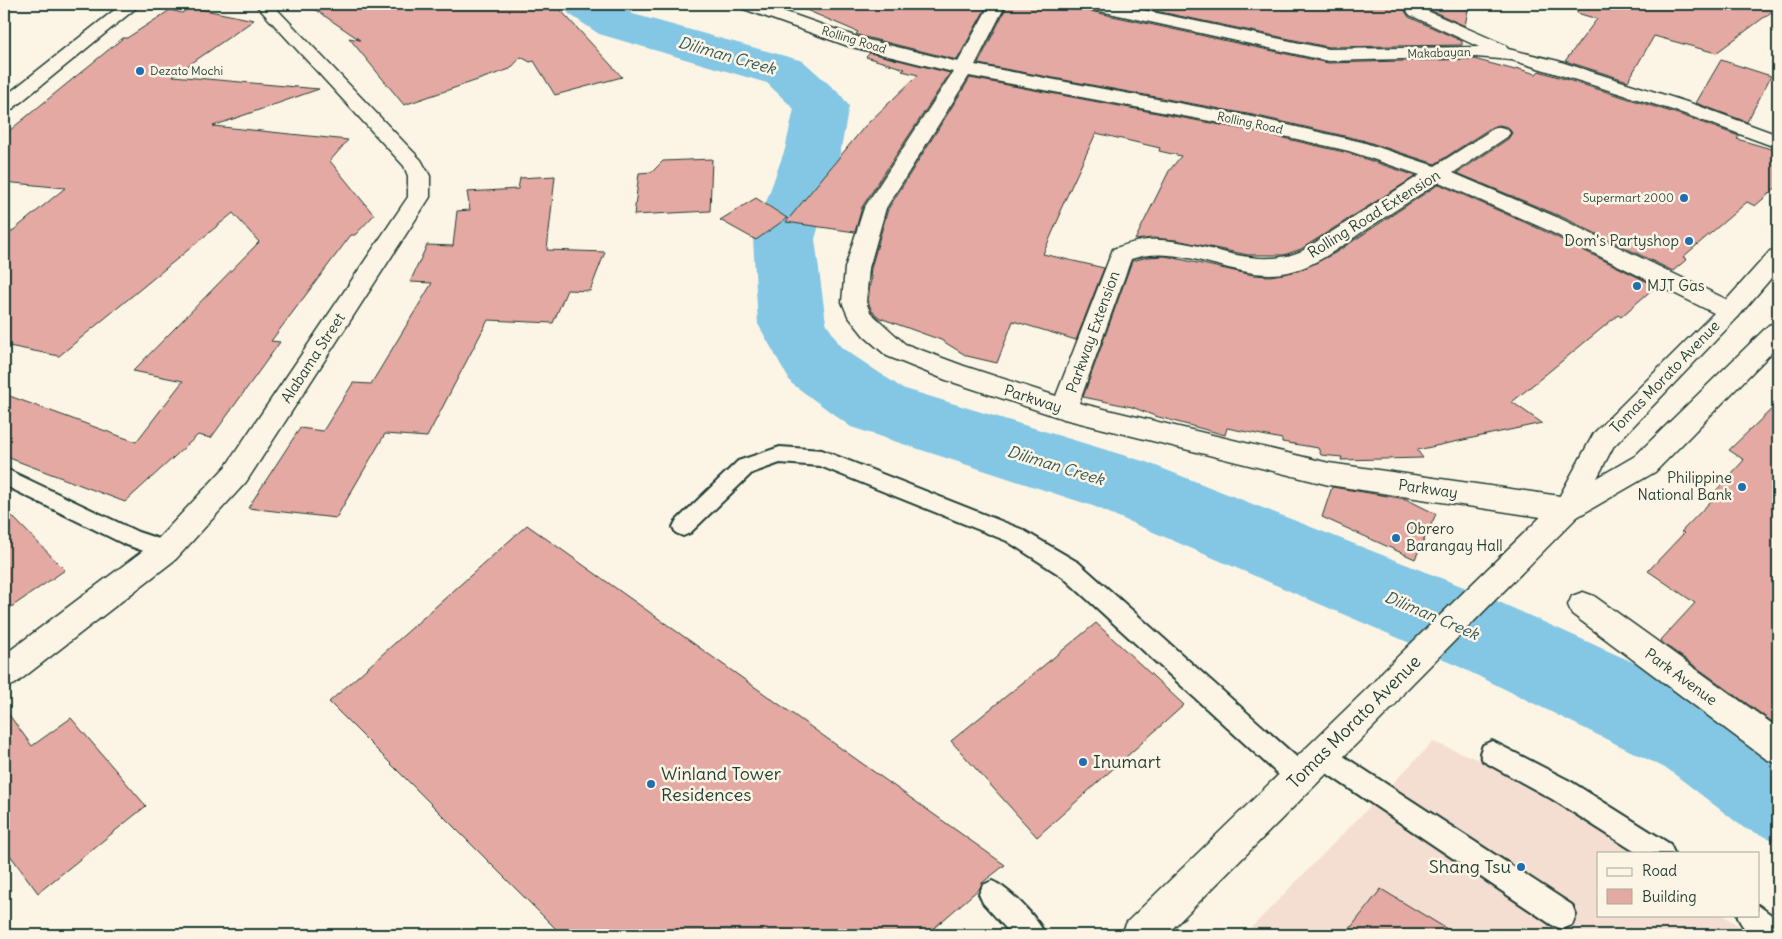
<svg xmlns="http://www.w3.org/2000/svg" width="1782" height="939" font-family="Delius,sans-serif">
  <style>
    .built { fill: #f4ded1 }
    .lines { fill: none; stroke-linecap: round; stroke-linejoin: round }
    .river { fill: #84c7e5; fill-rule: evenodd }
    .building { fill: #e3a9a2; stroke: #1f3d34 }
    .lane-casing { stroke: #1f3d34; stroke-width: 4 }
    .street-casing { stroke: #1f3d34; stroke-width: 3 }
    .secondary-casing { stroke: #1f3d34; stroke-width: 3 }
    .lane { fill: #fcf5e5; fill-rule: evenodd }
    .street { fill: #fcf5e5; fill-rule: evenodd }
    .secondary { fill: #fcf5e5; fill-rule: evenodd }
    .poi-dot { fill: #1f6fb2; stroke: #fcf5e5; stroke-width: 2 }
    .labels { text-anchor: middle; stroke-width: 5; stroke-linejoin: round; paint-order: stroke }
    .far-street-label { font-size: 12px; fill: #1f3d34; stroke: #fcf5e5 }
    .far-poi-label { font-size: 12px; fill: #1f3d34; stroke: #fcf5e5; text-anchor: start }
    .street-label { font-size: 15px; fill: #1f3d34; stroke: #fcf5e5 }
    .poi-label { font-size: 15px; fill: #1f3d34; stroke: #fcf5e5; text-anchor: end }
    .water-label { font-size: 16px; font-style: italic; fill: #335957; stroke: #fcf5e5 }
    .near-street-label { font-size: 18px; fill: #1f3d34; stroke: #fcf5e5 }
    .near-poi-label { font-size: 18px; fill: #1f3d34; stroke: #fcf5e5; text-anchor: start }
  </style>
  <rect width="100%" height="100%" fill="#fcf5e5"/>
  <filter id="ink" filterUnits="userSpaceOnUse"><feTurbulence type="fractalNoise" baseFrequency=".02" numOctaves="2"/><feDisplacementMap in="SourceGraphic" scale="10" xChannelSelector="R" yChannelSelector="G"/><feConvolveMatrix kernelMatrix="1 2 1 2 8 2 1 2 1" color-interpolation-filters="sRGB"/></filter>
  <g filter="url(#ink)">
    <path class="built" d="M1433,742l83,32 116,79h-34v62h125l29,20h-508z"/>
    <g class="lines">
      <path class="river" d="M562,4h56l15,10 170,47 38,34 8,11 -8,43 -26,90 11,84 15,24 61,41 244,74 333,131 256,115 43,29v105l-34,-14 -75,-58 -250,-123 -326,-141 -242,-79 -60,-44 -33,-59 -5,-85 32,-90 9,-40 -27,-26 -168,-49 -30,-20z"/>
    </g>
    <path class="building" d="M307,4h248l67,73 -67,18 -21,-34 -4,1 -9,-5 -11,12 -106,36 -55,-67 11,2z
      M792,4h196l-31,56 -96,-24 -5,-2 2,-2z
      M1008,4h72l5,6 243,53 146,-4 41,11 1,-2 20,6 3,-3 142,44 58,21 -2,3 41,12v35l-23,20 -8,-4 -64,55 4,2 -14,12 -111,-54 -105,-44 51,-34 4,-6 -4,-6 -9,-2 -7,2 -57,37 -73,-24 -109,-25 -275,-51z
      M1122,4h347l-4,22 -48,-22 -7,1 -5,6 4,6 53,24v4l-134,2z
      M1578,4h200v3l-62,46 -62,-17 -26,45 -63,-20 32,-42 -20,-6z
      M190,7l64,13 -81,56 146,13 -106,37 135,14 -18,21 44,54 -19,20h-4l-80,106 9,1 -69,96 -13,-3 -73,67 -121,-46v-62l132,48 47,-61 -50,-10 126,-129 -26,-29 -174,143 -55,-11v-107l61,-50 -61,-6v-47l119,-97h4l43,-28 12,3z
      M870,53l80,20 -88,134 -7,25 -69,-10 79,-96 53,-51 -16,-4 3,-2 -39,-12z
      M1721,60l50,16 -24,46 -51,-19z
      M970,78l283,53 95,22 68,23 -115,73 -17,6h-36l-72,-15 -24,-2 -17,2 34,-69 12,-15 -22,-5 1,-3 -64,-15 -37,80h2l-18,41 61,14 -28,72 -63,-19 -16,42 -30,-7 -26,-16 -61,-22 -8,-7 -4,-9 2,-18 2,-7h-2l1,-9 17,-59z
      M712,159l-2,52 -76,4 5,-42 13,-1 11,-11z
      M555,176l-8,74 58,2 -15,39 -23,-1 -14,33 -65,-3 -61,117 -42,-3 -49,84 -88,-10 52,-80 23,3 30,-48 18,1 61,-101 -22,-1 17,-37 26,1 4,-35 13,-1 -3,-18 51,-3 2,-11z
      M1439,184l105,47 112,55 -35,31 -3,-2 -106,87 30,21 -125,27 6,8 -82,2 1,-3 -21,-2 -3,-7 -36,-6v-3l-55,-11 -2,7 -70,-19 -23,-9 -49,-10 49,-136 16,-4 17,-1 88,19 17,1 28,-5 37,-18z
      M756,198l31,20 -31,22 -36,-20z
      M1778,403v323l-118,-85 35,-38 -47,-32 36,-38 -3,-1 34,-35 -3,-2 32,-35 -15,-10z
      M1332,487l74,12 30,15 -21,45 -93,-42z
      M4,508l61,62 -61,42z
      M527,525l478,340 -23,18 -2,5 -54,47h-364l-233,-233z
      M1096,623l88,82 -147,132 -86,-96z
      M4,708l28,38 39,-28 75,88 -108,87 -34,-46z
      M1381,889l76,46h-112z"/>
    <g class="lines">
      <g class="lane-casing">
        <path id="lane" d="M780,447l42,3 7,3 192,76 58,34 230,205 3,9 -3,9 -9,3 -9,-3 -228,-209 -56,-36 -187,-75 -40,-3 -28,10 -62,60 -7,3 -7,-3 -3,-6 3,-6 62,-60z
          M4,468l134,64 36,12 3,6 -3,6 -8,3 -42,-15 -120,-59z
          M1492,741l78,40 100,63 4,9h-37l-85,-54 -69,-38 -3,-8 3,-8z
          M1322,744l9,4 241,157 4,10 -4,10 -10,4 -10,-4 -239,-161 -3,-8 3,-8z
          M992,881c16,6 47,38 53,54h-33l-29,-32 -4,-9 4,-9z
          M1758,905l20,15v15c-20,0 -33,2 -41,-20h21z"/>
      </g>
      <g class="street-casing">
        <path id="street" d="M255,4h17l149,156 9,16v21l-184,285 -70,77 -161,125 -11,5v-34l152,-114 70,-75 182,-269v-21l-4,-10z
          M738,4h25l97,34 98,24 32,-58h16l-31,61 278,52 109,25 73,24 58,-37 7,-2 7,2 3,4 -3,4 -54,36 108,46 177,86 4,6 -4,6 -8,2 -8,-2 -177,-88 -106,-47c-24,15 -47,31 -71,46 -30,20 -60,46 -98,46 -46,0 -94,-31 -139,-15l-52,144 250,60 238,34 10,4 4,8 -4,8 -10,4 -238,-36 -265,-66 -118,-39 -59,-24 -23,-20 -16,-20 -6,-14 3,-34 19,-60 89,-136 -105,-26 -107,-38zM969,76l284,53 96,22 71,24 -118,76c-48,21 -95,-10 -144,-11 -16,-1 -30,4 -45,9l-57,147 -92,-30 -59,-22 -35,-32 -4,-10 3,-34 17,-60z
          M1082,4h32l214,45 151,-2 -69,-32 -3,-4 3,-4 6,-1 89,39 3,4 50,12 138,44 82,30v13l-96,-35 -170,-53 -36,-3 -148,4 -237,-52 -6,-1z
          M1583,592l11,4 184,132v36l-12,-5 -194,-145 -4,-9 4,-9z"/>
      </g>
      <g class="secondary-casing">
        <path id="secondary" d="M122,4h19l-130,106 -7,2v-15z
          M1778,249v21l-40,47 -125,130 -16,31 38,-22 134,-131 9,-3v24l-123,126 -78,45 -172,174 -10,14 -229,230h-45l6,-13 246,-239 10,-12 174,-170 37,-68 128,-128 48,-54z"/>
      </g>
      <use href="#lane" class="lane"/>
      <use href="#street" class="street"/>
      <use href="#secondary" class="secondary"/>
    </g>
  </g>
  <g class="poi-dot">
    <circle cx="140" cy="71" r="5"/>
    <circle cx="1684" cy="198" r="5"/>
    <circle cx="1689" cy="241" r="5"/>
    <circle cx="1637" cy="286" r="5"/>
    <circle cx="1742" cy="487" r="5"/>
    <circle cx="1396" cy="538" r="5"/>
    <circle cx="1083" cy="762" r="5"/>
    <circle cx="651" cy="784" r="5"/>
    <circle cx="1521" cy="867" r="5"/>
  </g>
  <g class="labels">
    <g class="far-street-label">
      <text transform="translate(854 40) rotate(17)" y="4">Rolling Road</text>
      <text transform="translate(1439 53) rotate(-2)" y="4">Makabayan</text>
      <text transform="translate(1250 123) rotate(12)" y="4">Rolling Road</text>
    </g>
    <g class="far-poi-label">
      <text x="150" y="75">Dezato Mochi</text>
      <text x="1674" y="202" text-anchor="end">Supermart 2000</text>
    </g>
    <g class="street-label">
      <text transform="translate(1374 214) rotate(-32)" y="5">Rolling Road Extension</text>
      <text transform="translate(1093 332) rotate(-70)" y="5">Parkway Extension</text>
      <text transform="translate(313 358) rotate(-57)" y="5">Alabama Street</text>
      <text transform="translate(1665 377) rotate(-46)" y="5">Tomas Morato Avenue</text>
      <text transform="translate(1033 399) rotate(18)" y="5">Parkway</text>
      <text transform="translate(1428 489) rotate(8)" y="5">Parkway</text>
      <text transform="translate(1681 677) rotate(36)" y="5">Park Avenue</text>
    </g>
    <g class="poi-label">
      <text x="1679" y="246">Dom's Partyshop</text>
      <text x="1647" y="291" text-anchor="start">MJT Gas</text>
      <text x="1732" y="483">Philippine<tspan x="1732" dy="17">National Bank</tspan></text>
      <text x="1406" y="534" text-anchor="start">Obrero<tspan x="1406" dy="17">Barangay Hall</tspan></text>
    </g>
    <g class="water-label">
      <text transform="translate(727 55) rotate(16)" y="6">Diliman Creek</text>
      <text transform="translate(1056 465) rotate(17)" y="6">Diliman Creek</text>
      <text transform="translate(1432 615) rotate(23)" y="6">Diliman Creek</text>
    </g>
    <g class="near-street-label">
      <text transform="translate(1354 722) rotate(-45)" y="6">Tomas Morato Avenue</text>
    </g>
    <g class="near-poi-label">
      <text x="1093" y="768">Inumart</text>
      <text x="661" y="780">Winland Tower<tspan x="661" dy="21">Residences</tspan></text>
      <text x="1511" y="873" text-anchor="end">Shang Tsu</text>
    </g>
  </g>
  <rect width="1782" height="939" fill="none" stroke="#fcf5e5" stroke-width="20"/>
  <rect x="10" y="10" width="1762" height="919" fill="none" stroke="#1f3d34" stroke-width="2" filter="url(#ink)"/>
  <rect x="1597" y="852" width="162" height="65" fill="#fcf5e5" stroke="#a4ab9e"/>
  <rect x="1607" y="868" width="25" height="8" fill="#fcf5e5" stroke="#a4ab9e"/>
  <text x="1642" y="876" font-size="15" fill="#1f3d34">Road</text>
  <rect x="1607" y="889" width="25" height="15" fill="#e3a9a2" stroke="#a4ab9e"/>
  <text x="1642" y="902" font-size="15" fill="#1f3d34">Building</text>
</svg>
